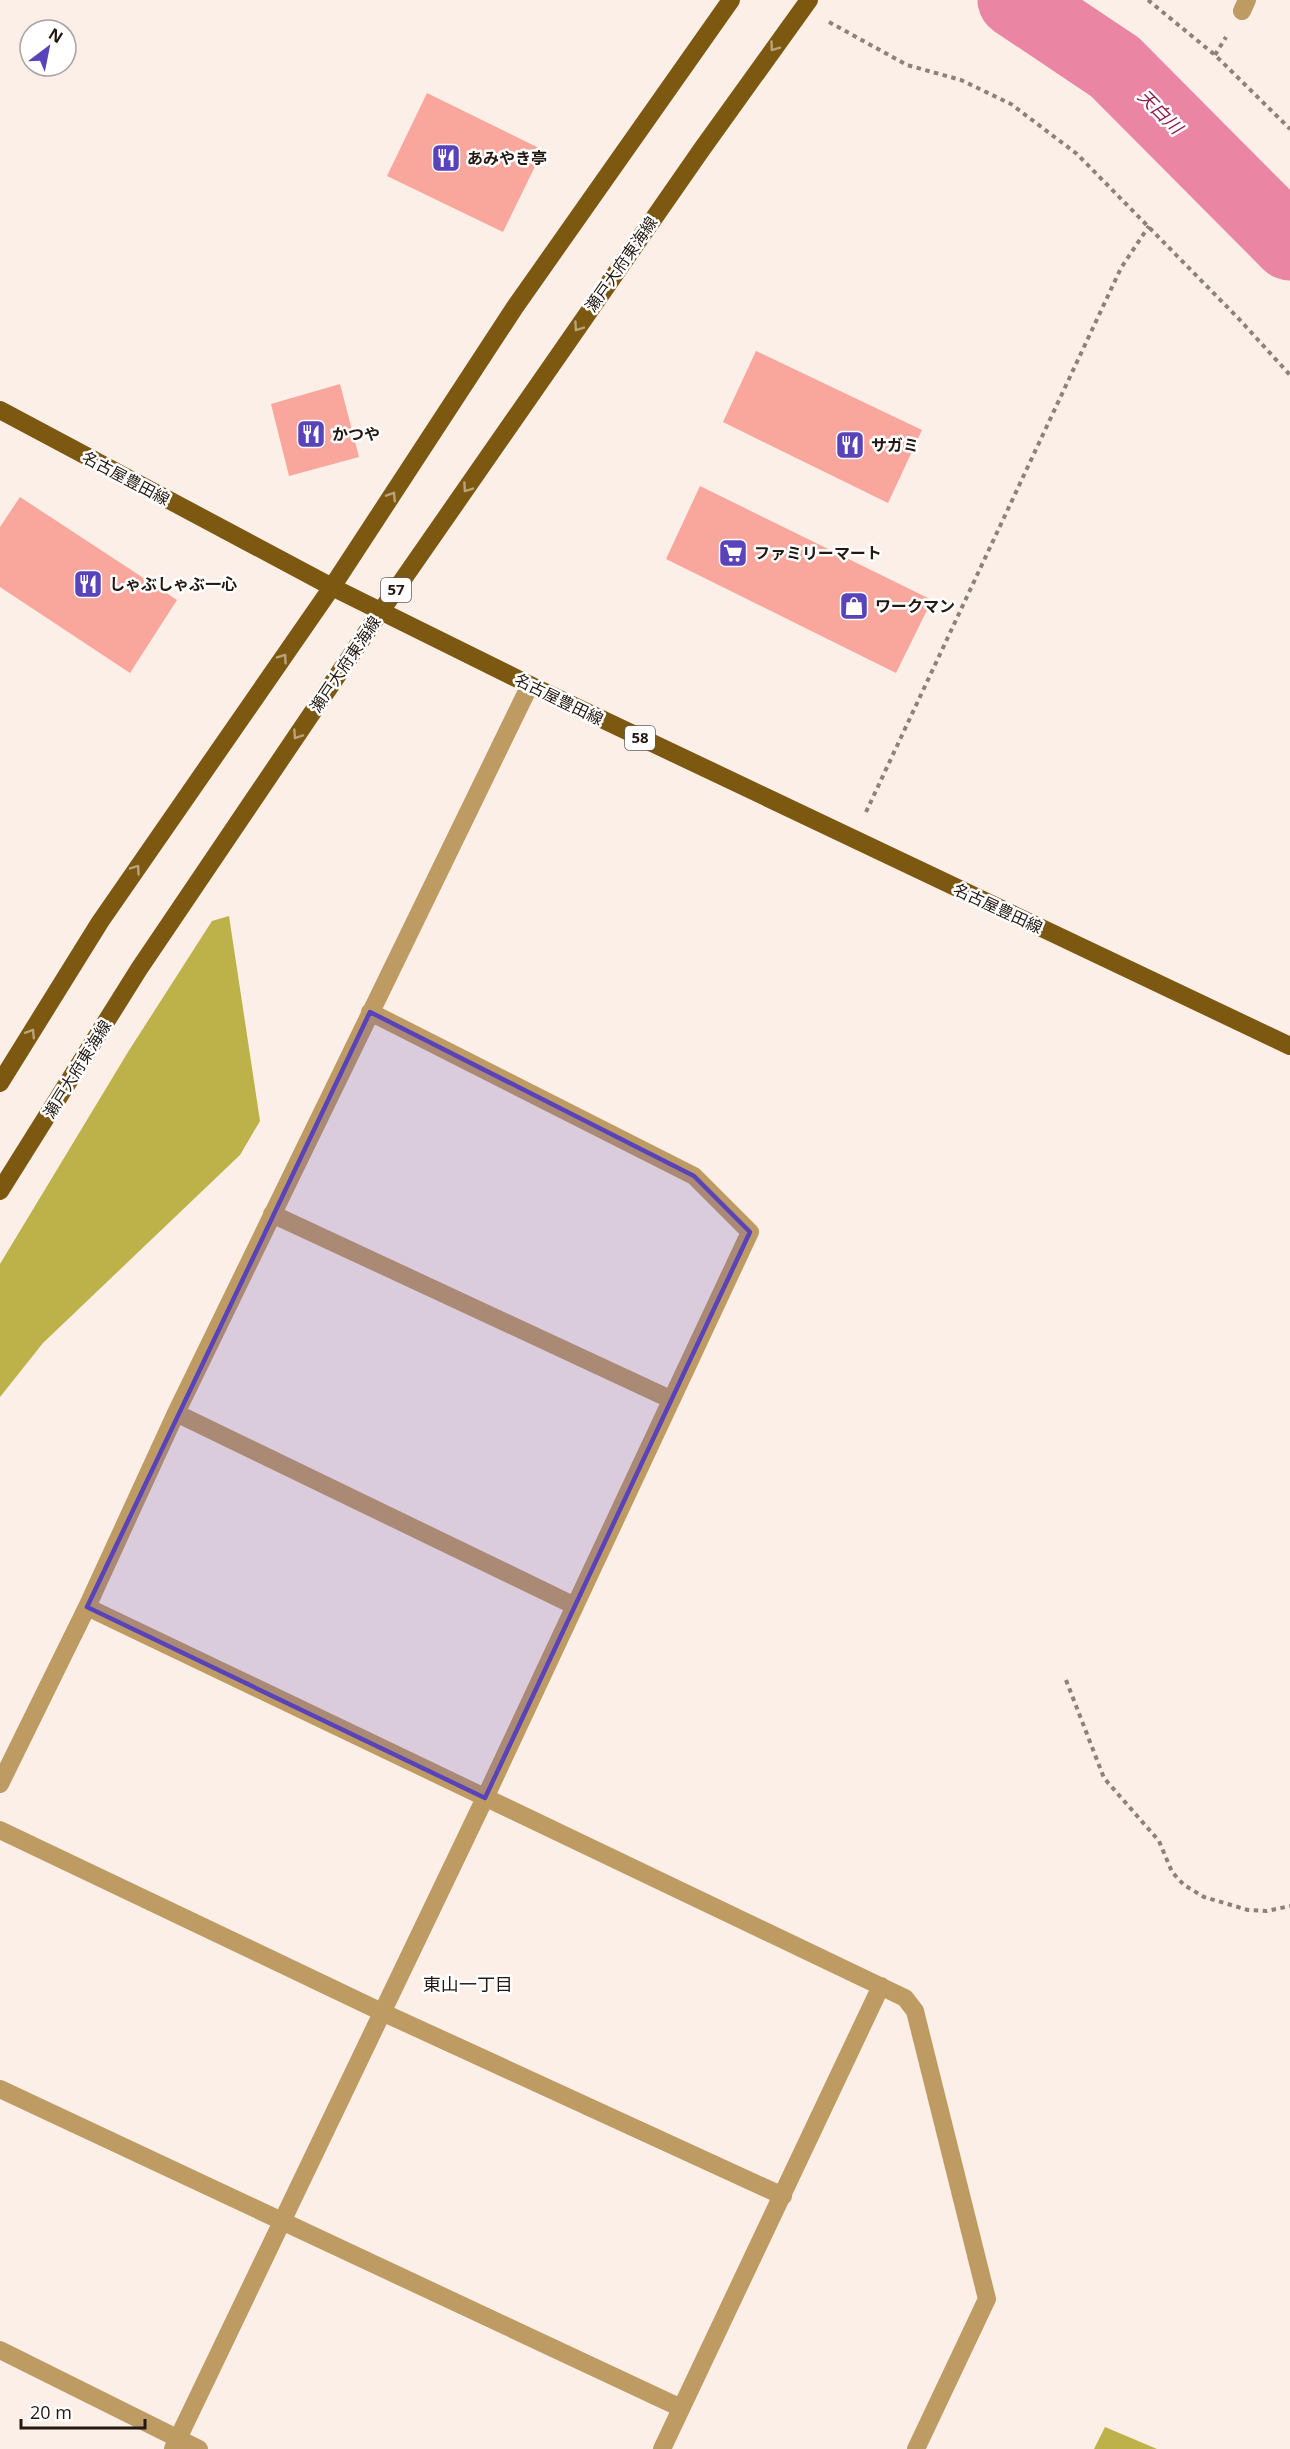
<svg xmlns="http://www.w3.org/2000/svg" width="1290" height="2449" font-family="'Open Sans','Noto Sans JP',sans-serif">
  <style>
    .forest { fill: #bdb149 }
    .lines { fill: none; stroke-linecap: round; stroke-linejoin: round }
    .river { stroke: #ea86a4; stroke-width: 75 }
    .building { fill: #f9a69c }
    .path { stroke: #8d817a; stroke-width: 4; stroke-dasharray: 4.5 4.5; stroke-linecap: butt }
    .street { stroke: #bf9b64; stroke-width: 18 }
    .primary { stroke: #7d5811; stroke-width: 18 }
    .oneway { stroke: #b8a37c }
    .marked { fill: #5943bb; fill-opacity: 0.2; stroke: #5943bb; stroke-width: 4.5; stroke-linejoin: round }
    .labels { text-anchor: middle; stroke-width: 5; stroke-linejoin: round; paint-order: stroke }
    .shield { fill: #fff; stroke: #665e59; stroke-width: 1.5 }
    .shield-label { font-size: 15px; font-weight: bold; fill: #241912 }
    .poi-label { font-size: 16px; font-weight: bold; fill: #241912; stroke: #fff; text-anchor: start }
    .street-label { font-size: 16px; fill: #241912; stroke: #fff }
    .water-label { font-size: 18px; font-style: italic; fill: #911c4c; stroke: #fff }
    .neighbourhood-label { font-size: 18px; fill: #241912; stroke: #fff }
  </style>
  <rect width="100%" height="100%" fill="#fcefe7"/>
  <path class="forest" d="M229,916l31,205 -20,34 -197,188 -43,54v-133l128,-212 84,-131z
    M1105,2427l52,22h-63z"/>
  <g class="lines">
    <path class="river" d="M1015,0l100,67 175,176"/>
  </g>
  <path class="building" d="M427,93l116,57 -40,82 -116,-56z
    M756,351l166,79 -34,73 -165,-81z
    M340,384l19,73 -70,19 -18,-72z
    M700,486l232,114 -36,73 -230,-114z
    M20,497l157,103 -47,73 -130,-86v-60z"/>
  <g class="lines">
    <path class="path" d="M1148,0l67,55 75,74
      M829,22l78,43 54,15 50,24 66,50 162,165 51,56
      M1215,55l11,-18
      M866,812l255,-544 28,-42
      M1066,1680l38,98 55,63 13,31 12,13 20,12 44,13 19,1 23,-5"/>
    <path class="street" d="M1242,11l5,-11
      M272,1214l398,185
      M176,1413l399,193
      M87,1607l818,391 10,13 72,288 -71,150
      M0,1784l87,-177 89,-194 354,-728
      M0,1830l382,182 401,184
      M0,2089l681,319
      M0,2350l199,99
      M173,2449l312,-651 265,-566 -56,-56 -324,-164
      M662,2449l219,-463"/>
    <path class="primary" d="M0,410l332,177 198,98 760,361
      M0,1083l100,-161 232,-335 183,-280 216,-307
      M0,1191l139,-222 242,-358 321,-462 107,-149"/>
  </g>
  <defs><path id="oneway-chevron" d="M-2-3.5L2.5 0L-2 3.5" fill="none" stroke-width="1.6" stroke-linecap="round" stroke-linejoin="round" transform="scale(1.5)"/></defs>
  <g class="oneway">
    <use href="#oneway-chevron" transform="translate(774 47) rotate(126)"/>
    <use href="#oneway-chevron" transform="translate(578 327) rotate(125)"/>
    <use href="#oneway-chevron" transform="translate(467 488) rotate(125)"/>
    <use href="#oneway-chevron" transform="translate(392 496) rotate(-57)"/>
    <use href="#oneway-chevron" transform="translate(283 658) rotate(-55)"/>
    <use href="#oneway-chevron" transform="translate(297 735) rotate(124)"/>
    <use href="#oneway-chevron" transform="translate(136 869) rotate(-55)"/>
    <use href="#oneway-chevron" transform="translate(31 1033) rotate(-58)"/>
  </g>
  <path class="marked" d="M370,1012l324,164 56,56 -265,566 -398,-191z"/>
  <defs>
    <g id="restaurant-square" transform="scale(1.5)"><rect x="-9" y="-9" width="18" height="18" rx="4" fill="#5943bb" stroke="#fff"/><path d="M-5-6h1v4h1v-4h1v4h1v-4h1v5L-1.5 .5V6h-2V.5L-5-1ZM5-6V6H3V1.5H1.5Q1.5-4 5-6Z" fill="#fff"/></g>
    <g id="supermarket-square" transform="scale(1.5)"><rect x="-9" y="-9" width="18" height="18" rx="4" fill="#5943bb" stroke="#fff"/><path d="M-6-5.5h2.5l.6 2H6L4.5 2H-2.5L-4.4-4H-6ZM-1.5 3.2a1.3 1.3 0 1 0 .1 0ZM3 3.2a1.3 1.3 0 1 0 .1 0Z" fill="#fff"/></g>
    <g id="shop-square" transform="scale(1.5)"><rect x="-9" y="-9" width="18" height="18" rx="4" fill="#5943bb" stroke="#fff"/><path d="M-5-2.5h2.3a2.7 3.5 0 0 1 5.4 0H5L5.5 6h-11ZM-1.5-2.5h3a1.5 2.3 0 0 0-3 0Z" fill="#fff"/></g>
  </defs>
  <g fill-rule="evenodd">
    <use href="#restaurant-square" x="446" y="158"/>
    <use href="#restaurant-square" x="311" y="434"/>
    <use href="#restaurant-square" x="850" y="445"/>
    <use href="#supermarket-square" x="733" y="553"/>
    <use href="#restaurant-square" x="88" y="584"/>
    <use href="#shop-square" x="854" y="606"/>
  </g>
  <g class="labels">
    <g class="shield">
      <rect x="381" y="578" width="30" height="24" rx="4.5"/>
      <rect x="625" y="726" width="30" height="24" rx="4.5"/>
    </g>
    <g class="shield-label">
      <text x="396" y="595">57</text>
      <text x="640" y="743">58</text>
    </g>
    <g class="poi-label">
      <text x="467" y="164">あみやき亭</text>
      <text x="332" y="440">かつや</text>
      <text x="871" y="451">サガミ</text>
      <text x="754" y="559">ファミリーマート</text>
      <text x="109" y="590">しゃぶしゃぶ一心</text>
      <text x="875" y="612">ワークマン</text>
    </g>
    <g class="street-label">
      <text transform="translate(621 264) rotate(-55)" y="6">瀬戸大府東海線</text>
      <text transform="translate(126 478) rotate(28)" y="6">名古屋豊田線</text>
      <text transform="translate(345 664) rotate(-56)" y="6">瀬戸大府東海線</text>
      <text transform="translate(559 699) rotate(26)" y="6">名古屋豊田線</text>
      <text transform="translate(998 908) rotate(25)" y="6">名古屋豊田線</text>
      <text transform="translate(77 1069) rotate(-58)" y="6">瀬戸大府東海線</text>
    </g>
    <g class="water-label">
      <text transform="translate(1160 112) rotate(45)" y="6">天白川</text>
    </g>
    <g class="neighbourhood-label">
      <text x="468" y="1991">東山一丁目</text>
    </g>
  </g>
  <g transform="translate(48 48) rotate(32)"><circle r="28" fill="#ffffff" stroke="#a7a3a0" stroke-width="1.5"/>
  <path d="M0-4.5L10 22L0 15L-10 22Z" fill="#5943bb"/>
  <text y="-9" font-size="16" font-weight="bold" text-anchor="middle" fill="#241912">N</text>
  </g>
  <path d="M21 2419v9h124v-9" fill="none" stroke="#241912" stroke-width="3"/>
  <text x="30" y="2419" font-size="18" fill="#241912" stroke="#ffffff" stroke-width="4.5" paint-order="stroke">20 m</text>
</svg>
